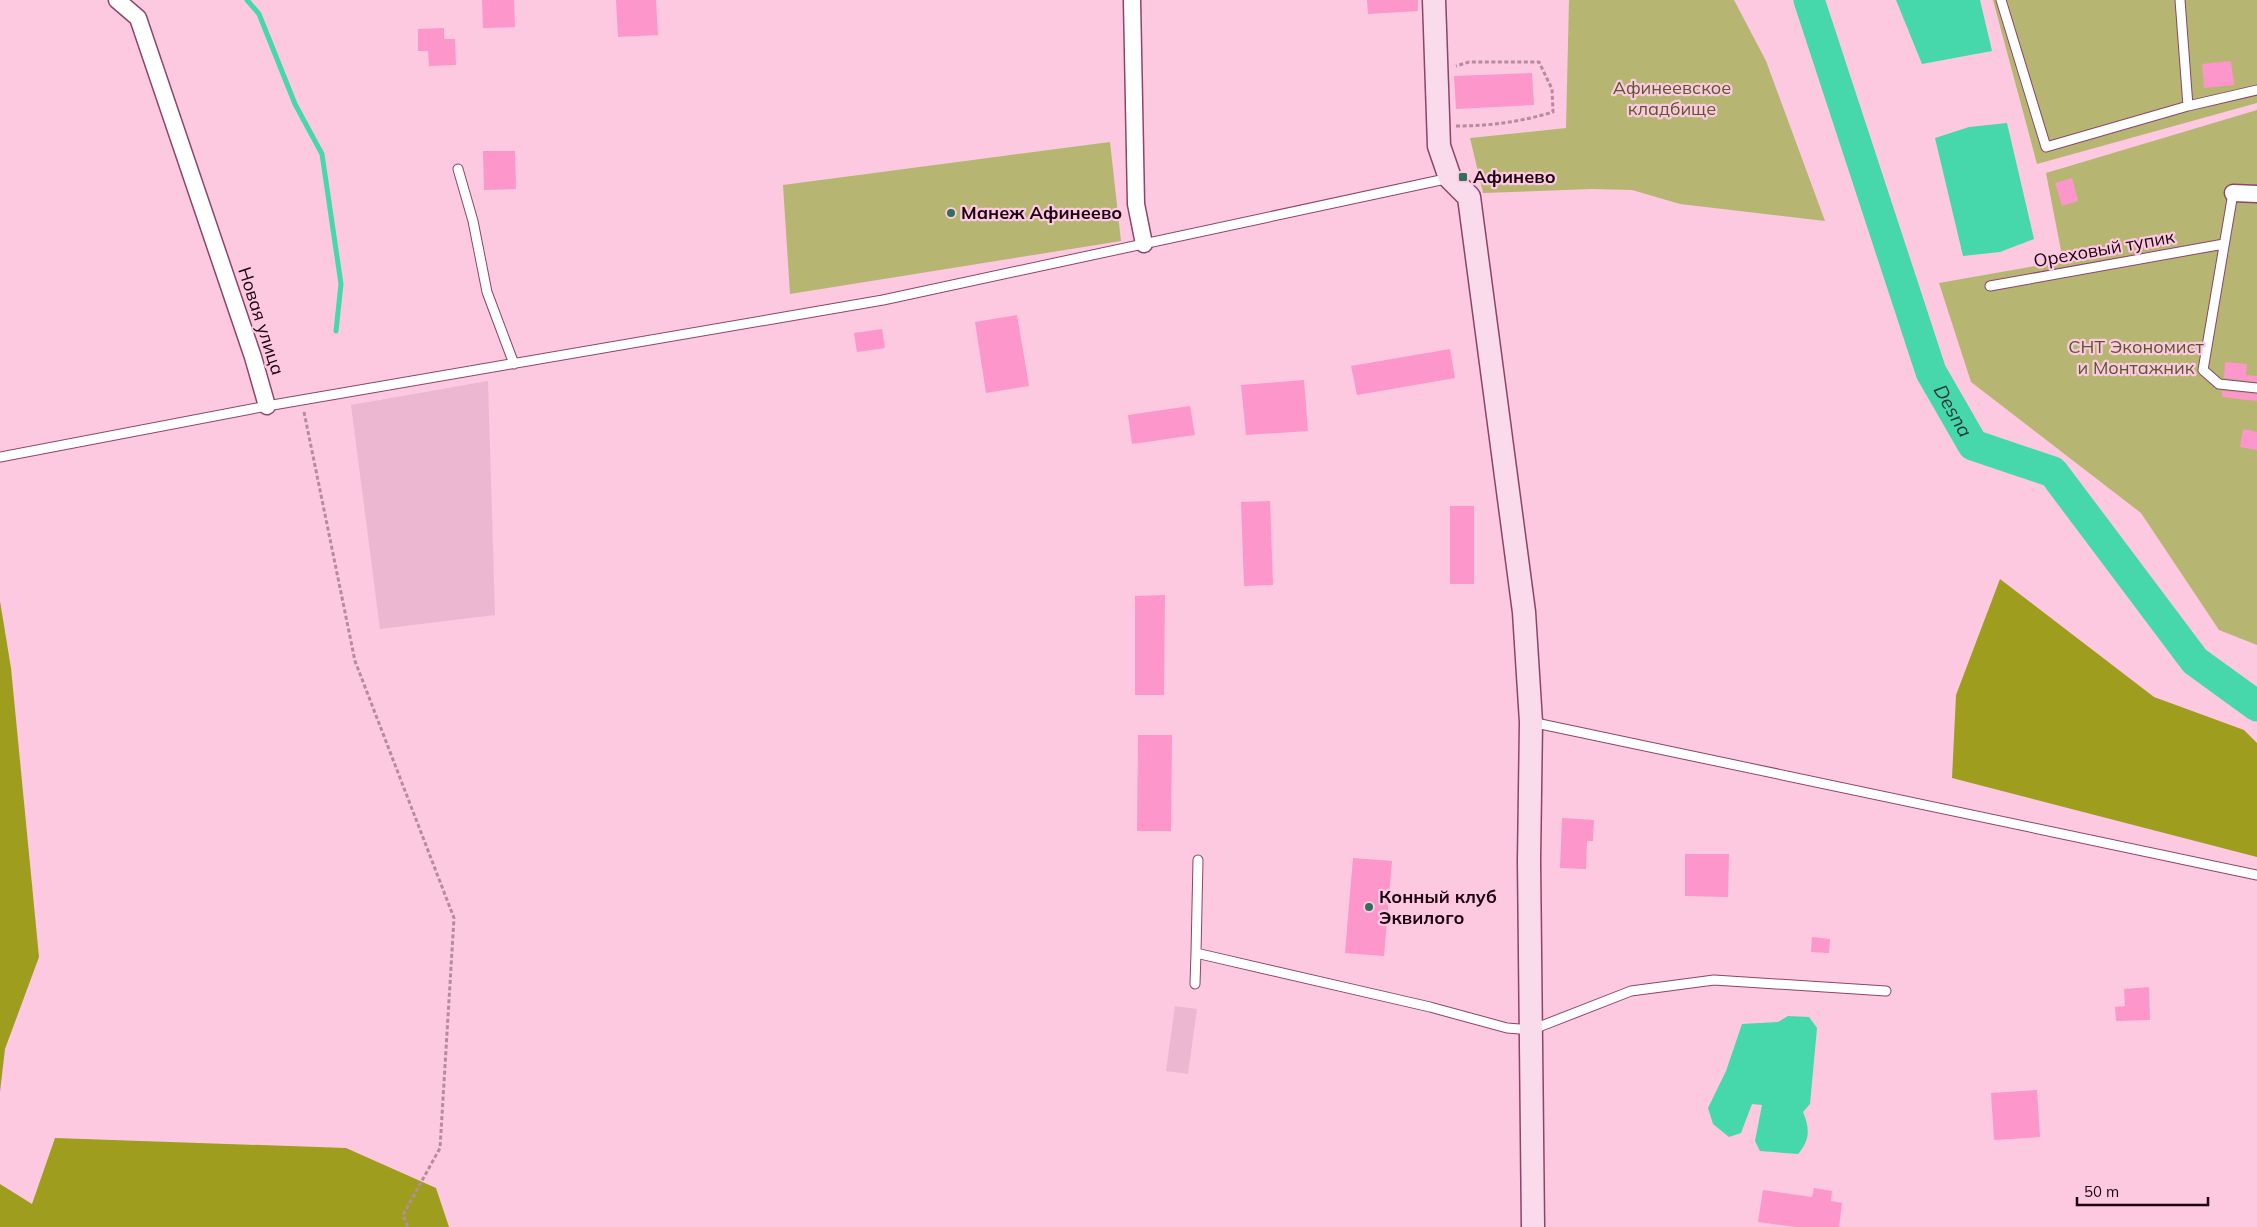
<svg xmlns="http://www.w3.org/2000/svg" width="2257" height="1227" font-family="Mulish,sans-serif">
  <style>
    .built { fill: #ecb7d1 }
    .green { fill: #b6b672 }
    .forest { fill: #9f9d1d }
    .water { fill: #46d7aa }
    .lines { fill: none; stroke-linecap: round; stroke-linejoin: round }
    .stream { stroke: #46d7aa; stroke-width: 5 }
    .river { stroke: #46d7aa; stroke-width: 31 }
    .building { fill: #fd96cb }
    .lane-casing { stroke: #8c446a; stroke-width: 11 }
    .street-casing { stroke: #8c446a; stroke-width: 19 }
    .secondary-casing { stroke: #8c446a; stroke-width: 25 }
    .path { stroke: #b68ba0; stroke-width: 3; stroke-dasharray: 4 2.5; stroke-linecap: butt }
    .lane { stroke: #fff; stroke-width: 9 }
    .street { stroke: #fff; stroke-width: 16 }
    .secondary { stroke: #f9dbeb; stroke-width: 22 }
    .poi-dot { fill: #326f5a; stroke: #fcc9e1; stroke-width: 2 }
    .labels { text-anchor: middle; stroke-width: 4.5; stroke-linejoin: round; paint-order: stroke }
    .park-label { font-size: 18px; fill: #59592a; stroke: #fcc9e1 }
    .poi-label { font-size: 18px; font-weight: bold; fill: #1b0210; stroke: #fcc9e1; text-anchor: start }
    .street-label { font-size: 18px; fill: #1b0210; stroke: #fcc9e1 }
    .water-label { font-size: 19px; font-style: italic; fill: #1f372e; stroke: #fcc9e1 }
  </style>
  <rect width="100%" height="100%" fill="#fcc9e1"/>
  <path class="built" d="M488,381l7,234 -115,14 -29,-224z
    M1175,1006l22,3 -9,65 -22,-3z"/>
  <path class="green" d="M1569,0h165l32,61 59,160 -145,-17 -48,-14 -40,-1 -109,4 -13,-55 96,-10z
    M1993,0h264v103l-220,61z
    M2257,110v535l-38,-15 -78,-117 -170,-131 -32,-99 124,-22 -17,-88z
    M1110,142l11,99 -331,53 -7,-109z"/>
  <path class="forest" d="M2000,579l154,118 90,33 13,13v114l-305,-79 4,-83z
    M0,601l11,67 28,289 -34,92 -5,43z
    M55,1138l291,10 90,40 13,39h-449v-43l32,20z"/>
  <path class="water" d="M1896,0h84l12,51 -70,13z
    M2007,123l27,116 -34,13 -37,4 -28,-118 34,-11z
    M1788,1016l21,1 8,11 -7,76 -7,8c7,17 7,28 -5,42l-38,-3 -5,-10 7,-36 -10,-1 -11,29 -12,4 -16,-13 -5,-16 18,-37 16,-47 36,-2z"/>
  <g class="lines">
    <path class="stream" d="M247,0l12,14 36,90 27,50 19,130 -5,47"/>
    <path class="river" id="s1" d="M1809,0l122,372 42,73 80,27 142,189 62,45"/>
  </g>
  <path class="building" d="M482,0h32l1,27 -32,1z
    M616,0h40l2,35 -40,2z
    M1367,0h51v11l-50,3z
    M444,28v11h11l1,26 -27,1 -1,-15h-10v-22z
    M2231,61l3,24 -30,3 -2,-24z
    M1532,73l2,32 -78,4 -2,-33z
    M483,151h32l1,38 -32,1z
    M2072,178l6,23 -16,5 -7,-23z
    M1017,315l12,71 -43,7 -11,-71z
    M882,329l3,19 -28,4 -3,-19z
    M1450,349l5,29 -98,17 -6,-29z
    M2225,362l22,2 -1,11 11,1v6l-33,-4z
    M1304,380l4,51 -62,4 -5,-50z
    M2222,391l35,3v7l-35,-4z
    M1190,406l5,29 -63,9 -4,-29z
    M2243,429l14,3v18l-17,-3z
    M1270,501l3,84 -29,1 -3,-84z
    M1450,506h24v78h-24z
    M1165,595l-1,100h-29v-99z
    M1138,735h34l-1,96h-34z
    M1562,818l32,2 -1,21h-6l-1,28 -26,-1z
    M1685,854h44l-1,43 -43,-1z
    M1353,858l39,3 -8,95 -39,-3z
    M1812,937l18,2 -1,14 -18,-1z
    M2149,987l1,33 -34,1 -1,-14 10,-1 -1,-17z
    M2037,1090l3,47 -46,3 -3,-47z
    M1814,1188l18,3 -1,10 11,2 -3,24h-43l-38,-5 5,-32 49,7z"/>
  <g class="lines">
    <g class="lane-casing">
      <path id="lane" d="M2001,0l45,147 142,-41 -8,-106
        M2188,106l69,-16
        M458,169l15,52 14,71 27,72
        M2233,193l-30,177 16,14 38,4
        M1990,286l234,-42
        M0,457l267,-51 616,-106 567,-122
        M1531,722l726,153
        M1196,953l2,-93
        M1195,984l1,-31 234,54 77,21 24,2 100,-39 83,-11 172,11"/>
    </g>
    <g class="street-casing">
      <path id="street" d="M117,0l21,18 115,339 14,49
        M1132,0l4,204 8,40
        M2233,193l24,1"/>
    </g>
    <g class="secondary-casing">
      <path id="secondary" d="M1434,0l5,146 11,32 19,19 55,415 7,110 -2,139 4,366"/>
    </g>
    <path class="path" d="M1456,126c34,0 64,-4 97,-14l-1,-23 -13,-27h-70l-13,4
      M304,412l51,249 99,257 -14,230 -37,67 5,12"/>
    <use href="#lane" class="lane"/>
    <use href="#street" class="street"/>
    <use href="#secondary" class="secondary"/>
  </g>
  <g class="poi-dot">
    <rect x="1458" y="172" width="10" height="10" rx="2.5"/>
    <circle cx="951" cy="213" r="5"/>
    <circle cx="1369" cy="907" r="5"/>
  </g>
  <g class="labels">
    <g class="park-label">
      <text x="1672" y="94">Афинеевское<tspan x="1672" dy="21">кладбище</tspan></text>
      <text x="2136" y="353">СНТ Экономист<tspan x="2136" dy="21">и Монтажник</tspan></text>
    </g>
    <g class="poi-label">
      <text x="1473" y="183">Афинево</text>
      <text x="961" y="219">Манеж Афинеево</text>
      <text x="1379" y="903">Конный клуб<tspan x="1379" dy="21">Эквилого</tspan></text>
    </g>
    <g class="street-label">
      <text transform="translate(2104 249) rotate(-10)" y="6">Ореховый тупик</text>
      <text transform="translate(261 321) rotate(72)" y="6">Новая улица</text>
    </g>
    <g class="water-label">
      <text dy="7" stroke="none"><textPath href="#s1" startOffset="436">Desna</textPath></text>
    </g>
  </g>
  <path d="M2077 1197v8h131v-8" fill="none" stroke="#1b0210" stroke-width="2.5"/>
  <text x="2084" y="1197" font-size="15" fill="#1b0210" stroke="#fcc9e1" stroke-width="4" paint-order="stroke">50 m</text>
</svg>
